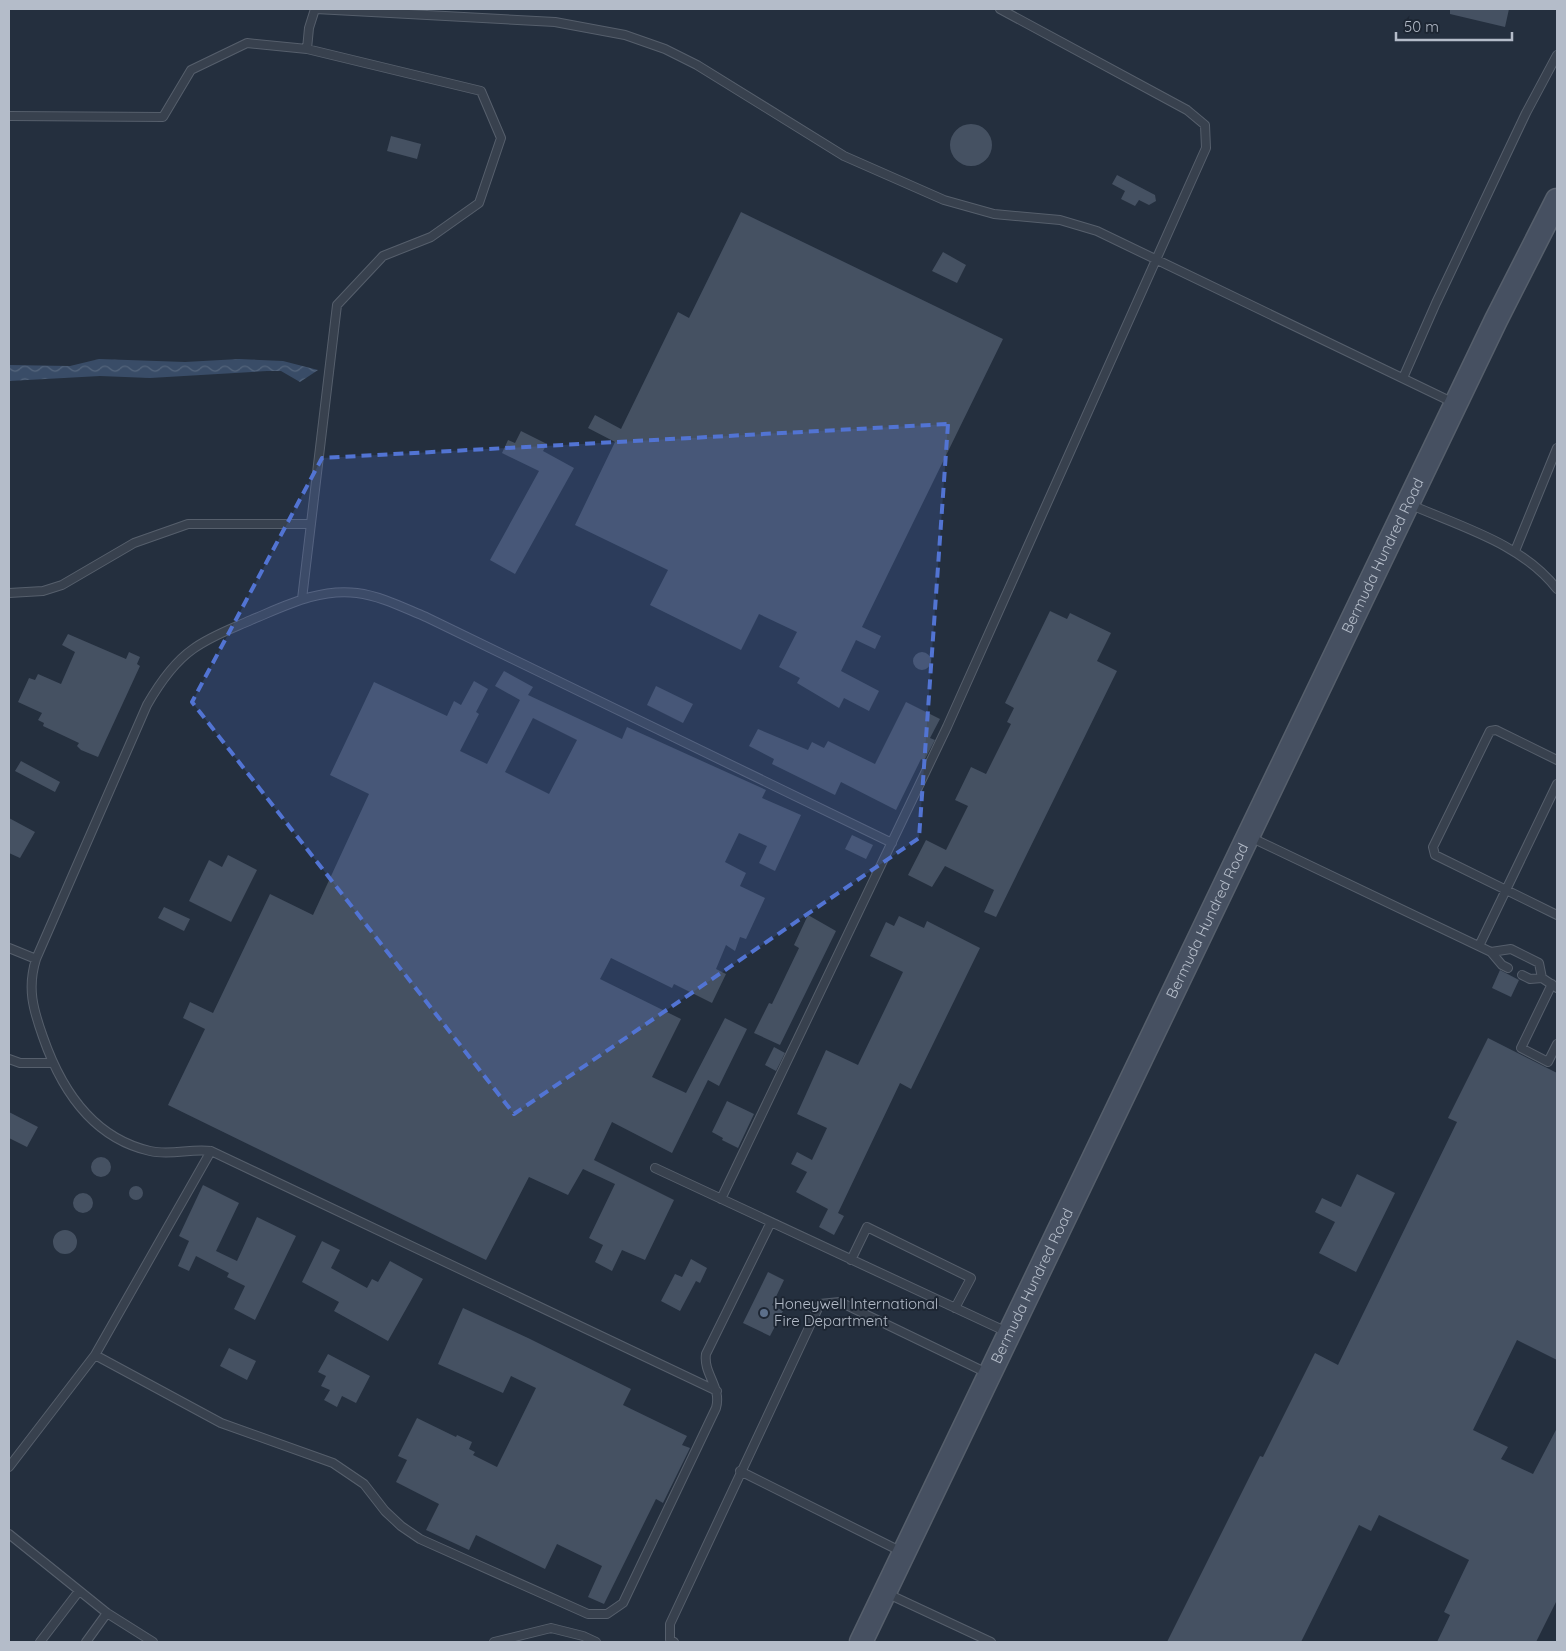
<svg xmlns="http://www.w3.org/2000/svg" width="1566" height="1651" font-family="Quicksand,sans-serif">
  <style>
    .water { fill: url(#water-waves) }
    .building { fill: #455162; fill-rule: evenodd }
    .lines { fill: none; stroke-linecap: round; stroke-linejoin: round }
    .lane-casing { stroke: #565f6c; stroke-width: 10 }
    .secondary-casing { stroke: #565f6c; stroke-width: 25 }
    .lane { stroke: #38414e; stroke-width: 8 }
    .secondary { stroke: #465061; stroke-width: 22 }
    .marked { fill: #5274d3; fill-opacity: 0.2; stroke: #5274d3; stroke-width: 4; stroke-dasharray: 10 6; stroke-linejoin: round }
    .service-dot { fill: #5c6f8a; stroke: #1d2633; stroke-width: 2 }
    .labels { text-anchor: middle; stroke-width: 4; stroke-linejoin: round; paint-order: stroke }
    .street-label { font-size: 15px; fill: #b4bcc9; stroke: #1d2633 }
    .poi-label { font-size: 15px; fill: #b4bcc9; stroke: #1d2633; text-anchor: start }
  </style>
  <defs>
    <pattern id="water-waves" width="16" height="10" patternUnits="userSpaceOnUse" patternTransform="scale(1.25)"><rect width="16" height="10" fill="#394c67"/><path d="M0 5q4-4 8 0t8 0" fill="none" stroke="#53647b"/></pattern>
  </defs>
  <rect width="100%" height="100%" fill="#242f3e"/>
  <path class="water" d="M99,359l86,3 54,-3 44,2 35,9 -18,12 -19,-11h-14l-117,7 -50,-2 -91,5v-16l61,1z"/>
  <path class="building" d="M1450,9h59l-4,18 -55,-13z
    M950 145a21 21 0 1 1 42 0a21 21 0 1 1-42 0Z
    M391,136l30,8 -4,15 -30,-8z
    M1117,175l38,20 1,6 -7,4 -10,-5 -4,6 -14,-7 4,-8 -13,-7z
    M741,212l262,127 -141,288 19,9 -6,13 -19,-9 -15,31 38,20 -10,20 -25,-13 -5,10 -42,-25 3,-5 -21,-11 18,-35 -38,-18 -18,36 -91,-45 18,-35 -93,-45 40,-83 -27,-14 7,-13 26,14 57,-117 11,6z
    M943,252l23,13 -9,18 -25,-12z
    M521,431l26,13 -4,7 31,17 -59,106 -25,-14 49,-89 -37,-18 6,-13 7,3z
    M1050,611l17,8 3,-6 41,20 -14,28 20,10 -121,246 -12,-5 10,-22 -49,-24 -13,21 -24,-12 18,-35 20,10 22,-44 -13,-6 16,-33 15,7 25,-50 -4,-2 7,-14 -9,-5z
    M68,634l58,25 3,-7 11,5 -3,7 3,2 -42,91 -17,-7 -4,-4 2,-3 -36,-17 1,-3 -6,-3 4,-7 -24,-11 11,-24 6,2 3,-6 23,10 14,-32 -13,-7z
    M913 661a9 9 0 1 1 18 0a9 9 0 1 1-18 0Z
    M504,671l29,16 -5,8 94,44 5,-12 139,63 -4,8 39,17 -26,56 -16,-8 8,-17 -28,-13 -14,29 21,11 -6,13 25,12 -19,41 -6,-2 -5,14 -9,-6 -10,24 10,5 -14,29 -38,-19 -2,4 -61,-30 -11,21 81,40 -29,58 34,16 39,-75 22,11 -28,57 -11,-6 -36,73 -60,-31 -18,38 80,40 -29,60 -23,-10 -10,21 -17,-9 8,-17 -14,-7 26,-54 -32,-15 -15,26 -39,-18 -43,83 -318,-155 37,-76 -22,-11 7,-16 23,11 57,-119 43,21 56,-121 -39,-19 44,-93 73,34 7,-15 7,4 13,-24 14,8 -12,23 3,2 -19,37 27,13 33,-64 -25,-14zM533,718l44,22 -28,54 -44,-22z
    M656,686l37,18 -10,19 -36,-18z
    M906,702l34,17 -10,19 5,2 -11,21 -3,-2 -25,51 -55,-28 -6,13 -63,-31 2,-5 -25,-13 9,-17 50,21 4,-8 12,6 4,-7 47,23z
    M21,761l39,21 -5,10 -40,-21z
    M9,818l26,14 -15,26 -11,-5z
    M852,835l21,10 -7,14 -21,-10z
    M228,855l29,15 -26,52 -42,-21 20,-41 13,7z
    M164,907l26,12 -6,12 -26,-13z
    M808,915l28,16 -56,114 -26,-12 15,-30 3,1 27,-56 -5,-3z
    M899,916l25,12 3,-7 53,27 -69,141 -11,-6 -62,130 6,3 -10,19 -15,-8 9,-18 -32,-17 11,-20 -16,-8 6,-12 15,8 15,-32 -30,-14 29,-64 32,15 45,-93 -33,-16 16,-34 8,4z
    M1500,970l19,10 -8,17 -19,-9z
    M1488,1038l69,35v287l-40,-20 -44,90 35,17 -7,12 32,15 24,-46v172l-21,42h-99l13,-27 -6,-3 25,-52 -90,-45 -8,16 -12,-6 -58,117h-134l93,-186 3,1 52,-104 23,12 119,-243 -9,-4z
    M774,1047l11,6 -9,18 -11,-6z
    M727,1101l27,13 -16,34 -16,-8 1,-2 -11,-6z
    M9,1112l29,15 -11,20 -18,-9z
    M91 1167a10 10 0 1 1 20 0a10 10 0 1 1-20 0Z
    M1357,1174l38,19 -39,79 -37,-19 16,-31 -20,-10 7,-14 19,9z
    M203,1185l36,18 -23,48 21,10 20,-44 39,19 -41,84 -21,-11 11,-23 -18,-9 2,-4 -33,-17 -7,15 -11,-5 11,-25 -10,-5z
    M129 1193a7 7 0 1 1 14 0a7 7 0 1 1-14 0Z
    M73 1203a10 10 0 1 1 20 0a10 10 0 1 1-20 0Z
    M53 1242a12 12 0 1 1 24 0a12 12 0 1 1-24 0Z
    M322,1241l18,9 -9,18 36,20 5,-9 6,3 12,-21 33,18 -35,62 -54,-30 5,-9 -37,-20z
    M691,1259l16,9 -7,15 -4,-2 -16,30 -19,-10 14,-27 7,3z
    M768,1272l16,8 -12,25 11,6 -13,25 -27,-13z
    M463,1308l65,30 103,51 -8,16 64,31 -5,9 8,3 -27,55 -7,-4 -52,105 -16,-7 14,-31 -45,-22 -12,25 -69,-34 -7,15 -43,-20 13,-26 -43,-22 11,-22 -9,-4 19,-38 39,19 1,-2 15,7 -3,7 6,3 -2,3 24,12 39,-79 -25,-12 -8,17 -65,-29z
    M229,1348l27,13 -9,19 -27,-14z
    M328,1354l42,22 -14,27 -14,-7 -5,11 -13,-7 6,-10 -9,-4 5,-10 -8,-4z"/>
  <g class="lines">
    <g class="lane-casing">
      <path id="lane" d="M316,9l239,13 70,13 40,14 32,16 147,91 100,44 50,14 66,6 37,11 357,172
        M9,116l154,1 28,-47 56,-27 60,6
        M1403,378l33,-75 90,-190 31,-58
        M1409,504c52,23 112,39 148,85
        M1515,551l42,-103
        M9,593l34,-2 19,-6 72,-42 54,-19h123
        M302,599l35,-294 46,-49 48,-19 48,-34 22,-65 -20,-47 -174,-42 2,-21 6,-19
        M1557,760l-61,-30 -6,1 -57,116 2,8 122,60
        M1250,837l241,115 11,13 6,3
        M1479,946l78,-162
        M9,948l27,11
        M1491,952l20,-3 28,14 3,15 15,10
        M1522,975l8,4 12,-1
        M1552,984l-31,64 27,14 9,-18
        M9,1059l11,4h32
        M655,1168l352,164
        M721,1199l226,-472 259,-579 -1,-23 -18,-15 -187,-101
        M851,1260l16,-33 104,51 -16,30
        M95,1355l126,68 112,40 31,21 21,27 16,15 19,13 168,75h19l16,-11 93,-195c6,-21 -13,-34 -10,-54l65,-132
        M717,1391l-506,-240c-20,-3 -40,5 -61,0 -57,-13 -89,-62 -107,-114 -10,-28 -16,-49 -7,-78l111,-254c12,-21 26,-42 46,-56 18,-13 38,-20 58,-29 34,-14 68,-32 106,-27 24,3 47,15 69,24l466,226
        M9,1467l86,-112 116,-204
        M740,1471l162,81
        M9,1534l98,79 46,29
        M886,1593l105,49
        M40,1642l39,-51
        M86,1642l21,-29
        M494,1642l57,-14 32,8 13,6
        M674,1642l-4,-2v-16l150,-320 20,-2 147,71"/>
    </g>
    <g class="secondary-casing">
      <g id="secondary">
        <path id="s1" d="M861,1642l635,-1322 61,-120"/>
      </g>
    </g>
    <use href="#lane" class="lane"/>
    <use href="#secondary" class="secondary"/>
  </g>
  <path class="marked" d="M948,424l-29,414 -405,276 -322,-412 130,-244z"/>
  <circle class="service-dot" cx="764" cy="1313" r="5"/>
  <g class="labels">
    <g class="street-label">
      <text dy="5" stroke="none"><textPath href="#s1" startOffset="1205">Bermuda Hundred Road</textPath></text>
      <text dy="5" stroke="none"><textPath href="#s1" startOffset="800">Bermuda Hundred Road</textPath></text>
      <text dy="5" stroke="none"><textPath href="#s1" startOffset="395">Bermuda Hundred Road</textPath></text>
    </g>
    <g class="poi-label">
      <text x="774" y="1309">Honeywell International<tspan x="774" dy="17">Fire Department</tspan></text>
    </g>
  </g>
  <rect width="1566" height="1651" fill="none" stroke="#b4bcc9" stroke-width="20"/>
  <path d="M1396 32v8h116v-8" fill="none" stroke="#b4bcc9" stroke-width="2.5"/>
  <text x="1404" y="32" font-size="15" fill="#b4bcc9" stroke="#1d2633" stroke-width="4" paint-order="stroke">50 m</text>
</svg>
